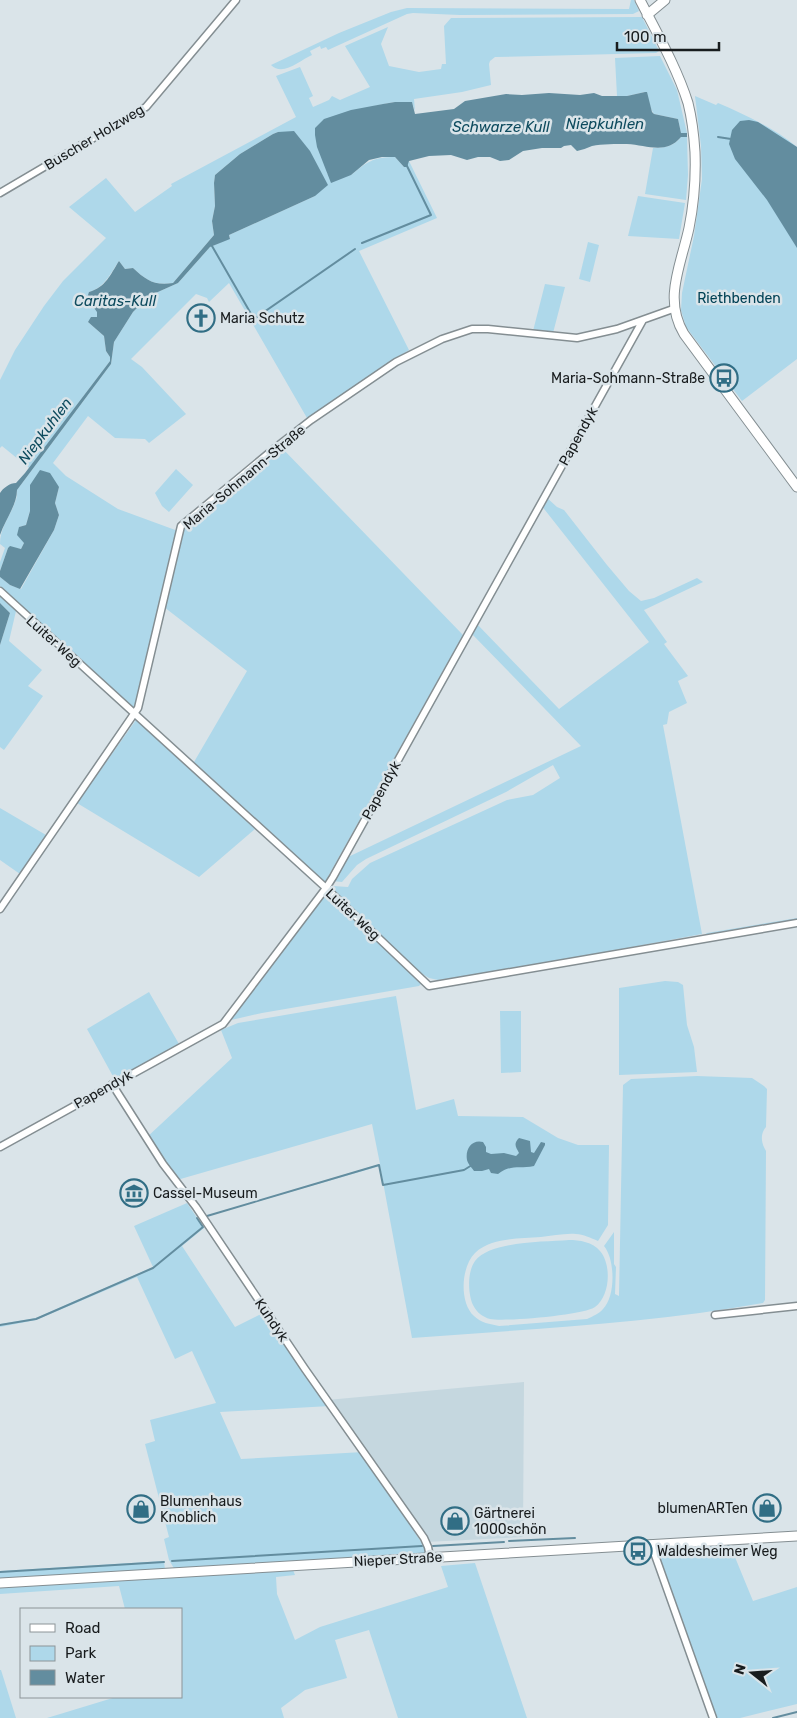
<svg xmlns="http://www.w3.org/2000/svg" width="797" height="1718" font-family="Rubik,sans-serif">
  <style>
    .built { fill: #c5d7df }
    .green { fill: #aed8ea }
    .water { fill: #638d9f }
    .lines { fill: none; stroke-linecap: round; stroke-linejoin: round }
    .stream { stroke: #638d9f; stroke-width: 2 }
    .street-casing { stroke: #848e92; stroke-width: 9 }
    .secondary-casing { stroke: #848e92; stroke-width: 11 }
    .street { stroke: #fff; stroke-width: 6 }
    .secondary { stroke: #fff; stroke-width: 9 }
    .labels { text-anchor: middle; stroke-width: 5; stroke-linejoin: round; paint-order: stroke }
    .street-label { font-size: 14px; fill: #181c1e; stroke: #dae4e9 }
    .park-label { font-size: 14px; fill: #004155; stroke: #dae4e9 }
    .poi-label { font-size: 14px; fill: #181c1e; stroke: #dae4e9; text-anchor: start }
    .water-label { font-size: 15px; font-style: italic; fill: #0e4b5e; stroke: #dae4e9 }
  </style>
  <rect width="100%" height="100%" fill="#dae4e9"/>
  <path class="built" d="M524,1382l-1,155 -97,5 -99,-142z"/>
  <path class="green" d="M631,0h3l5,11 -6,3 -173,1 -47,-2 -6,1 -79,36 -2,-3 -5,2 -1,-3 -10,5 2,4c-12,5 -29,22 -41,10l68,-32 52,-21 16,-4 222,1z
    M642,17l17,34 -3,2 -161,4 -5,4 -1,3 2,21 -29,7 -48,7 1,12 -3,-8c-15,-3 -30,1 -44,5l-41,66 24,1c16,-13 22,-18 44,-18l9,10 5,-6 28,57 -78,33 50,99 -102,68 -78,-135 -20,19 -2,-4 -11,-4 -65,65 11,8 44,47 -37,29 -4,-4 -30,-1 -27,-22 -35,47 13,13 52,33 60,22 -43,178 -135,-123v-9l10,8 11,4 33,-59 5,-15 -4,-12 4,-16 -29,-2v26l-4,14 -7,2 5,16 -3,6 -11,-2 -2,1 -8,23v-9l5,-14 -5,-4c0,-17 10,-27 15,-42 2,-4 2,-8 2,-12l94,-126 3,-22 19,-30 16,-16 29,-13 32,-36 20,-9 -1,-3 86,-39 8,-19 -45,-45 -5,2 -33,20 -25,21 -1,8 1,23 -3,15 2,14 -41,48c-19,3 -27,-3 -40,-15l-8,1 -6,-8c-9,13 -14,26 -30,31l9,20 -1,5 -9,5 16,14 2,15 4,6v4l-81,107 -27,-22 -2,2v-68l15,-30 29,-44 19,-25 43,-43 -37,-31 37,-29 29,34 37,-26 -1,-2 125,-67 -20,-41 24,-9 13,29 -4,2 4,9 16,-7 3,-4 8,4 30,-13 -25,-41 43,-19 -7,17 8,22 30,6 22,-3 1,-5h4l-2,-38 7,-8z
    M660,56l17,34 10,43h-6l-3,-14 -24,-5 -2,-3 -7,-19 -18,4h-10l-2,-38z
    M695,96l21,9 2,-2c28,12 56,25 79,44v212l-55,42 -56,-74 -5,-17 1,-17 12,-57 8,-57 -1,-33z
    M681,137h6l1,38 -2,25 -41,-6 8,-46c12,0 21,-2 28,-11z
    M638,196l47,7 -6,36 -51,-3z
    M588,242l11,3 -9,37 -11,-3z
    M545,284l20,3 -12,46 -20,-2z
    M281,447l182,188 -138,247 -131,-120 53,-91 -83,-64 19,-81z
    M176,469l17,16 -24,27 -7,-6 -7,-13z
    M546,497l11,10 7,3 43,55 22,26 12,10 13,-3 43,-20 6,4 -59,28 23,32 -3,2 24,32 -10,5 9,22 -18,9 -2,12 -4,1 39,209 -166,31 -98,15 -9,-2 -8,-5 -91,-84 3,-3 15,1 4,-8 18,-16 137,-63 26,-5 27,-17 -7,-13 -47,27 -140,67 -9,6 -15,17 -10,-1 14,-23 235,-112 -110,-113 5,-10 83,86 90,-67 -108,-137z
    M0,596l16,15 -7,30 33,29 -14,16 15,10 -39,54 -4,-3v-102l10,-32 -10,-10z
    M136,720l119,109 -56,48 -122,-74z
    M0,808l46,27 -26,39 -20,-14z
    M326,894l95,86v4l-2,2 -157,27 -31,7z
    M797,918v2l-94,16 4,-3z
    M665,981l13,1 5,3 4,40 7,22 3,25 -78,3v-87z
    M149,992l30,52 -64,36 -28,-51z
    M396,996l20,114 38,-11 4,17 65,1 35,21 20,7h31l-1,80 -10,16c-7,-3 -15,-7 -22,-7 -11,-1 -24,2 -35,3 -16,1 -34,1 -49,6 -6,2 -12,5 -17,10 -14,14 -16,49 -1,63 7,7 16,8 25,10l88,-7c6,-3 12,-5 16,-10 13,-13 12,-50 1,-63l10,-14v32l2,3 -1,27 4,2 4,-211 8,-6 66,-3 55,2 12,8 3,3 -1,38c-6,7 -5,16 0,24l-1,149 -2,3c-116,21 -234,26 -351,35l-32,-172 -173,50 173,-52 -8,-40 -195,56 -31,-42 86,-80 -11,-28 17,-7z
    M500,1011h21v61l-20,1z
    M187,1203l17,25 -22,18 53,81 28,-14 67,93 -110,6 21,47 122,-7 60,93h2l1,8 -3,2 -248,15 -6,-10 -5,-21 5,-2 -24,-93 10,-3 -5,-21 66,-17 -24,-52 -17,8 -38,-82 -101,43 -36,7v-3l36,-6 117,-51 -19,-41z
    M569,1240c10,0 24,2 31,11 12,14 10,45 -5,56 -11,8 -90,15 -105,12 -7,-2 -13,-6 -17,-14 -5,-11 -6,-33 2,-44 15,-20 69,-19 94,-21z
    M730,1545l23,56 44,-14v117l-57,14h-23l-10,-26 -48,-135 7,-8z
    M164,1561l1,9 -165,10v-9z
    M475,1563l52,155h-129l-29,-88 -34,10 12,38 -42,12 -24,18 3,10h-237l69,-21h65v-88h-56l-6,-23 -119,8v-7l293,-17 2,5 -19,2 1,17 18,46 25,-13 128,-40 -7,-21z
    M0,1670h1l15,48h-16z"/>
  <path class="water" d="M645,92h2l5,20 2,2 24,5 3,14h6v4h-6c-15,18 -34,8 -54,7 -11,0 -25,0 -35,2 -5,2 -10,4 -15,5l-6,-6 -7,1 -3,2h-19l-19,3 -14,9 -9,1 -10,-4h-12l-11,3 -16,-5 -22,1 -20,5 -2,6h-3l-9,-10h-13l-13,3 -18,15 -20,8 -14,-36 -2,-12v-7l9,-9 27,-9 32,-6 12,-2h17l3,12 39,-5 11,-8 41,-7 16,1 27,-2 31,2 14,-2 8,3h25z
    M749,120l9,2 39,25v101l-30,-48 -32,-41 -6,-15 3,-14 8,-9z
    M294,131l16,20 18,34 -13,11 -86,39 1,4 -20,8 -32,36 -29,13 -16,16 -19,30 -3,22 -94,126c0,15 -12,30 -17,45v-42c3,-5 10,-10 16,-10l9,-10 85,-112v-4l-4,-6 -2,-15 -16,-14 3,-5h6v-5l-10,-14 2,-6c17,-5 21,-17 30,-31l6,8 8,-1c13,12 21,18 40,15l41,-48 -2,-14 3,-15 -1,-23 1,-8 25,-21 33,-20 5,-2z
    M40,470l10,3 9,14 -4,16 4,12 -5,15 -34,59 -10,-4 -10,-8v-6l8,-23 2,-2 11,3 3,-6 -7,-8 2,-8 7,-2 4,-14v-26z
    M0,603l10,10 -10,32z
    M519,1138l11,3 1,11 3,1 7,-11 4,1v2l-11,21c-15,3 -23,-2 -36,8l-7,-1 -2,-4 -7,2h-8c-2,-3 -6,-7 -7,-11 -2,-11 5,-21 16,-18l3,5v5l5,2 13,-1 12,3 3,-3c-3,-6 -6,-9 0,-15z"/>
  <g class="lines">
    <path class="stream" d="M718,137l13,2
      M362,243l69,-28 -25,-51
      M212,246l42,73 101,-70
      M207,1216l172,-51 4,20 81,-15 8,-5
      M0,1325l36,-6 117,-51 50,-41 -6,-9
      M509,1541l66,-3
      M433,1546l71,-4
      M172,1561l250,-15
      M0,1572l164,-10
      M773,1718l24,-6"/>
    <g class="street-casing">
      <path id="street" d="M0,193l146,-86 90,-107
        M0,591l326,297 103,98 368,-63
        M0,909l138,-201 43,-182 94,-78 36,-28 85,-58 46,-23 30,-10h16l89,9 40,-9 56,-20
        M112,1084l51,80 33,43 109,162 119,169 4,9 2,10
        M0,1147l223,-123 103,-136 7,-11 310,-557
        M715,1315l82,-9
        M651,1544l62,174"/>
    </g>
    <g class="secondary-casing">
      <path id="secondary" d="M640,0c17,33 37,68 48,103 4,16 6,33 7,49 1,26 -1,51 -6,76 -8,37 -26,71 -5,106l113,153
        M647,15l18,-15
        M0,1583l797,-47"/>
    </g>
    <use href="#street" class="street"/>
    <use href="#secondary" class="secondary"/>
  </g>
  <defs>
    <g id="church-ring" transform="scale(1.4375)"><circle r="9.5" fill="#dae4e9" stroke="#316e85" stroke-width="1.5"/><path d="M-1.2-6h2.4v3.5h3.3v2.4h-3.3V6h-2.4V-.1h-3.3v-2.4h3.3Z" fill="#316e85"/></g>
    <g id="bus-ring" transform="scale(1.4375)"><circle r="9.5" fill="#dae4e9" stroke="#316e85" stroke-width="1.5"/><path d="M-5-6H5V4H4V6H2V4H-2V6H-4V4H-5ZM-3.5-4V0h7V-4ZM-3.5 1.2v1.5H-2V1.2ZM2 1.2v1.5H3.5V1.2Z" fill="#316e85"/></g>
    <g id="museum-ring" transform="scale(1.4375)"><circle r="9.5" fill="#dae4e9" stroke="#316e85" stroke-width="1.5"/><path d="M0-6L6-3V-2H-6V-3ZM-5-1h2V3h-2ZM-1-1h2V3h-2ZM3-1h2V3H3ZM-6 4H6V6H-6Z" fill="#316e85"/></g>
    <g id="shop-ring" transform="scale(1.4375)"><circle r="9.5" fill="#dae4e9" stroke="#316e85" stroke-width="1.5"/><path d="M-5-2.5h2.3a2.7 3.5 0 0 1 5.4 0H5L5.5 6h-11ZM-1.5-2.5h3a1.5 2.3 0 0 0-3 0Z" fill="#316e85"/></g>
  </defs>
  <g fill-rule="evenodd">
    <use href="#church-ring" x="201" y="318"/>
    <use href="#bus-ring" x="724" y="378"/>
    <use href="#museum-ring" x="134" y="1193"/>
    <use href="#shop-ring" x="767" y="1508"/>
    <use href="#shop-ring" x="141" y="1509"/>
    <use href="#shop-ring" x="455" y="1521"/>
    <use href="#bus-ring" x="638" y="1551"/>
  </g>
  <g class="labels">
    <g class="street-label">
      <text transform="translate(94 137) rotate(-31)" y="5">Buscher Holzweg</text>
      <text transform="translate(578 436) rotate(-61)" y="5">Papendyk</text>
      <text transform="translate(244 477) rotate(-40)" y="5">Maria-Sohmann-Straße</text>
      <text transform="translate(54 641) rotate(42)" y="5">Luiter Weg</text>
      <text transform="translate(381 790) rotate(-61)" y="5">Papendyk</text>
      <text transform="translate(353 914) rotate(43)" y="5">Luiter Weg</text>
      <text transform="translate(103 1089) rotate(-29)" y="5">Papendyk</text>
      <text transform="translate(272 1320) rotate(56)" y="5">Kuhdyk</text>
      <text transform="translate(398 1559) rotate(-3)" y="5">Nieper Straße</text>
    </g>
    <g class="park-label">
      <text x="739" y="303">Riethbenden</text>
    </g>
    <g class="poi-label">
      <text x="220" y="323">Maria Schutz</text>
      <text x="705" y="383" text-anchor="end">Maria-Sohmann-Straße</text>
      <text x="153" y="1198">Cassel-Museum</text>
      <text x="160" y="1506">Blumenhaus<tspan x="160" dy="16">Knoblich</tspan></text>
      <text x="748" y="1513" text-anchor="end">blumenARTen</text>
      <text x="474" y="1518">Gärtnerei<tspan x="474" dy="16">1000schön</tspan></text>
      <text x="657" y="1556">Waldesheimer Weg</text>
    </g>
    <g class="water-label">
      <text x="605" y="129">Niepkuhlen</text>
      <text x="501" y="132">Schwarze Kull</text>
      <text x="115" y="306">Caritas-Kull</text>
      <text transform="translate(45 431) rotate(-53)" y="5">Niepkuhlen</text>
    </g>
  </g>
  <rect x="20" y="1608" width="162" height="90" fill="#dae4e9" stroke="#8c9498"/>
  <rect x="30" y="1624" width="25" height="8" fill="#ffffff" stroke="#8c9498"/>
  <text x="65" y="1633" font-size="15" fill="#181c1e">Road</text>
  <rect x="30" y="1646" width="25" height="15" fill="#aed8ea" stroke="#8c9498"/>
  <text x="65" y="1658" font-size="15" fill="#181c1e">Park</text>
  <rect x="30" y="1670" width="25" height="15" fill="#638d9f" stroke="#8c9498"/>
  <text x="65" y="1683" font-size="15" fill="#181c1e">Water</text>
  <g transform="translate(752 1673) rotate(287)" stroke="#dae4e9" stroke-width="4" paint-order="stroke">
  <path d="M0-4L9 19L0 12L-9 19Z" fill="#181c1e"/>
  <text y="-8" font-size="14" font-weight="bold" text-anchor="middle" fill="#181c1e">N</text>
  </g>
  <path d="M617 42v8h102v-8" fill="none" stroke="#181c1e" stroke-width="2.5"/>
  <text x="624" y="42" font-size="15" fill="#181c1e" stroke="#dae4e9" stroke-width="4" paint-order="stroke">100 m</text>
</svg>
